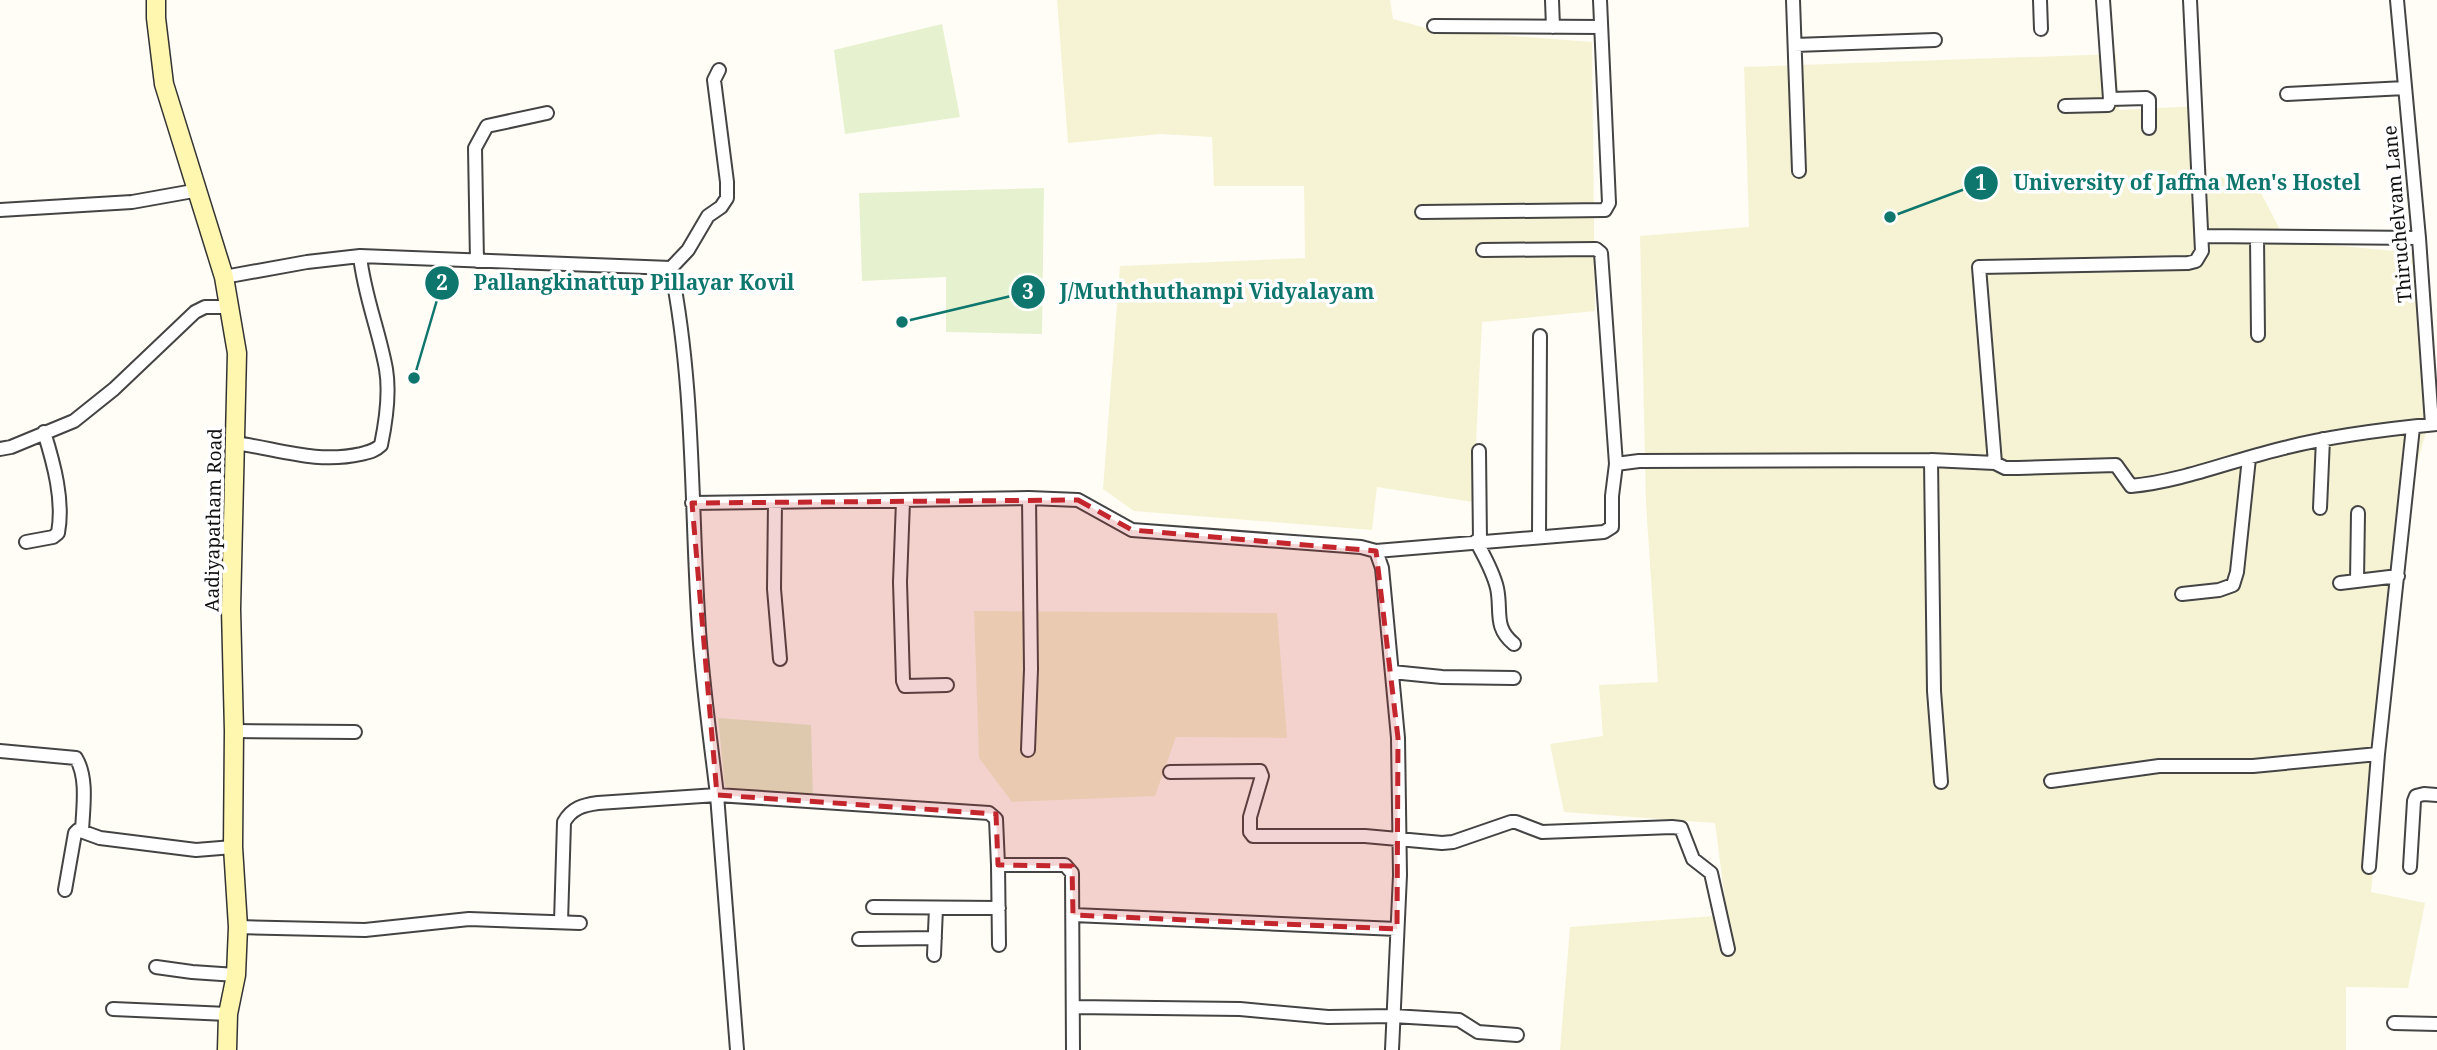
<svg xmlns="http://www.w3.org/2000/svg" width="2437" height="1050" font-family="'Noto Serif',serif">
  <style>
    .farmland { fill: #f6f3d4 }
    .pitch { fill: #e6f2cf }
    .lines { fill: none; stroke-linecap: round; stroke-linejoin: round }
    .street-casing { stroke: #444; stroke-width: 16 }
    .secondary-casing { stroke: #333; stroke-width: 21 }
    .street { stroke: #fff; stroke-width: 12 }
    .secondary { stroke: #fff6b0; stroke-width: 18 }
    .marked { fill: #c4262e; fill-opacity: 0.2; stroke: #c4262e; stroke-width: 5; stroke-dasharray: 14 9; stroke-linejoin: round }
    .labels { text-anchor: middle; stroke-width: 7; stroke-linejoin: round; paint-order: stroke }
    .street-label { font-size: 19px; fill: #111; stroke: #fff }
    .leader { fill: none; stroke: #0f766e; stroke-width: 2.5 }
    .callout-dot { fill: #0f766e; stroke: #fff; stroke-width: 2.5 }
    .mark-label { font-size: 21px; text-anchor: middle; font-weight: bold; fill: #fff }
    .callout-label { font-size: 21px; text-anchor: middle; font-weight: bold; fill: #0f766e; stroke: #fff; stroke-width: 7; stroke-linejoin: round; paint-order: stroke }
  </style>
  <rect width="100%" height="100%" fill="#fffdf5"/>
  <path class="farmland" d="M1057,0h333l3,19 40,11 159,12 3,269 -113,11 -9,180 -96,-15 -5,43 -238,-19 -31,-22 17,-223 185,-8 -1,-72h-90l-2,-49 -51,-3 -93,9z
    M2116,54l3,56 81,-4 7,71 46,1 33,63 131,12 13,164 -20,73 -39,402 54,11 -17,85 -62,-1v63h-786l10,-123 157,-12 -12,-92 -151,-11 -14,-68 53,-8 -4,-51 59,-3 -12,-178 -6,-268 109,-9 -5,-160z
    M974,611l303,2 10,125 -111,-1 -21,59 -143,6 -33,-44z"/>
  <path class="pitch" d="M942,24l18,93 -115,17 -11,-84z
    M1044,188l-2,146 -96,-2v-55l-84,4 -3,-88z
    M718,718l93,7 2,74 -88,-12z"/>
  <g class="lines">
    <g class="street-casing">
      <path id="street" d="M1552,0l1,27
        M1793,0l6,171
        M2040,0l1,29
        M2397,0l22,238 13,186
        M1434,26l167,1
        M1795,45l140,-5
        M2287,94l118,-6
        M2110,99l36,-1 3,2v28
        M2065,106l43,-1 2,-6 -7,-99
        M0,210l132,-8 67,-12
        M1422,212l183,-2 4,-7 -9,-203
        M2202,236l217,2
        M2257,237l1,98
        M1483,250l113,-1 5,4 15,211
        M477,261l-2,-113 12,-22 60,-13
        M671,268l17,-18 20,-34 13,-9 6,-9v-16l-13,-102 5,-10
        M224,277l83,-15 53,-6 311,12c23,114 20,231 27,346 3,61 12,121 19,181l-119,8c-15,2 -26,5 -34,19l-3,100
        M235,443c44,6 81,21 126,11 8,-2 14,-3 20,-9 5,-24 9,-52 5,-76 -7,-39 -22,-74 -26,-113
        M0,449l11,-2 63,-26 40,-32 81,-77 10,-5h24
        M1479,451l1,90
        M1931,460l3,231 7,91
        M1995,463l-16,-196 209,-4 8,-2 6,-10 -12,-251
        M903,501l-3,81 3,99 2,5 42,-1
        M775,502l-1,87 6,70
        M692,503l337,-5 49,2 54,30 229,17 15,4 6,17 16,170 2,137 -8,175
        M2320,508l3,-69
        M1539,536l1,-200
        M1476,541c8,15 17,30 21,47 5,23 -4,39 17,56
        M26,542l27,-5 5,-4c6,-32 -4,-69 -14,-101
        M1376,551l228,-19 8,-5v-31l4,-32 23,-3 292,-1 64,3 10,5h13l98,-3 15,21c53,-5 104,-27 157,-39 48,-12 99,-18 149,-23
        M2357,581l1,-68
        M2340,583l58,-7
        M2182,594l37,-4 14,-5 4,-13 12,-114
        M1392,672l50,5 72,1
        M234,731l121,1
        M1028,750l3,-81 -2,-171
        M0,751l76,7c12,20 7,50 6,73
        M1170,772l90,-1 2,5 -12,41v15l3,4h112l77,7 11,-1 58,-20h5l26,10 130,-5 9,1 12,31 18,14 17,76
        M2051,781l108,-15h94l125,-12
        M998,865l1,80
        M2369,867l9,-113 35,-327
        M2410,867l4,-66 2,-5 8,-2 13,1
        M65,890l10,-57 3,-3 22,8 96,12 37,-3
        M873,907l126,1
        M1073,915l324,14
        M238,927l127,3 104,-11 111,4
        M859,939l76,-1
        M934,955l2,-47
        M156,967l36,5 44,3
        M1073,1007l167,2 88,8 65,-1 66,4 19,12 39,3
        M113,1009l115,5
        M2394,1023l43,1
        M737,1050l-20,-255 272,18 7,6 2,46h67l7,8 1,177"/>
    </g>
    <g class="secondary-casing">
      <path id="secondary" d="M156,0v18l8,66 60,193 13,76 -6,256 3,122 -1,116 5,80 -2,48 -8,39 -1,36"/>
    </g>
    <use href="#street" class="street"/>
    <use href="#secondary" class="secondary"/>
  </g>
  <path class="marked" d="M1078,500l54,30 244,21 22,187 -1,191 -324,-14 -1,-49 -74,-1 -2,-51 -279,-19 -25,-292z"/>
  <g class="labels">
    <g class="street-label">
      <text transform="translate(2397 214) rotate(-95)" y="7">Thiruchelvam Lane</text>
      <text transform="translate(213 520) rotate(-89)" y="7">Aadiyapatham Road</text>
    </g>
  </g>
  <path class="leader" d="M1890 217L1981 183M414 378L442 283M902 322L1028 292"/>
  <g class="callout-dot">
    <circle cx="1890" cy="217" r="7"/>
    <circle cx="414" cy="378" r="7"/>
    <circle cx="902" cy="322" r="7"/>
    <circle cx="1981" cy="183" r="18"/>
    <circle cx="442" cy="283" r="18"/>
    <circle cx="1028" cy="292" r="18"/>
  </g>
  <g class="mark-label">
    <text x="1981" y="190">1</text>
    <text x="442" y="290">2</text>
    <text x="1028" y="299">3</text>
  </g>
  <g class="callout-label">
    <text x="2187" y="190">University of Jaffna Men's Hostel</text>
    <text x="634" y="290">Pallangkinattup Pillayar Kovil</text>
    <text x="1217" y="299">J/Muththuthampi Vidyalayam</text>
  </g>
</svg>
